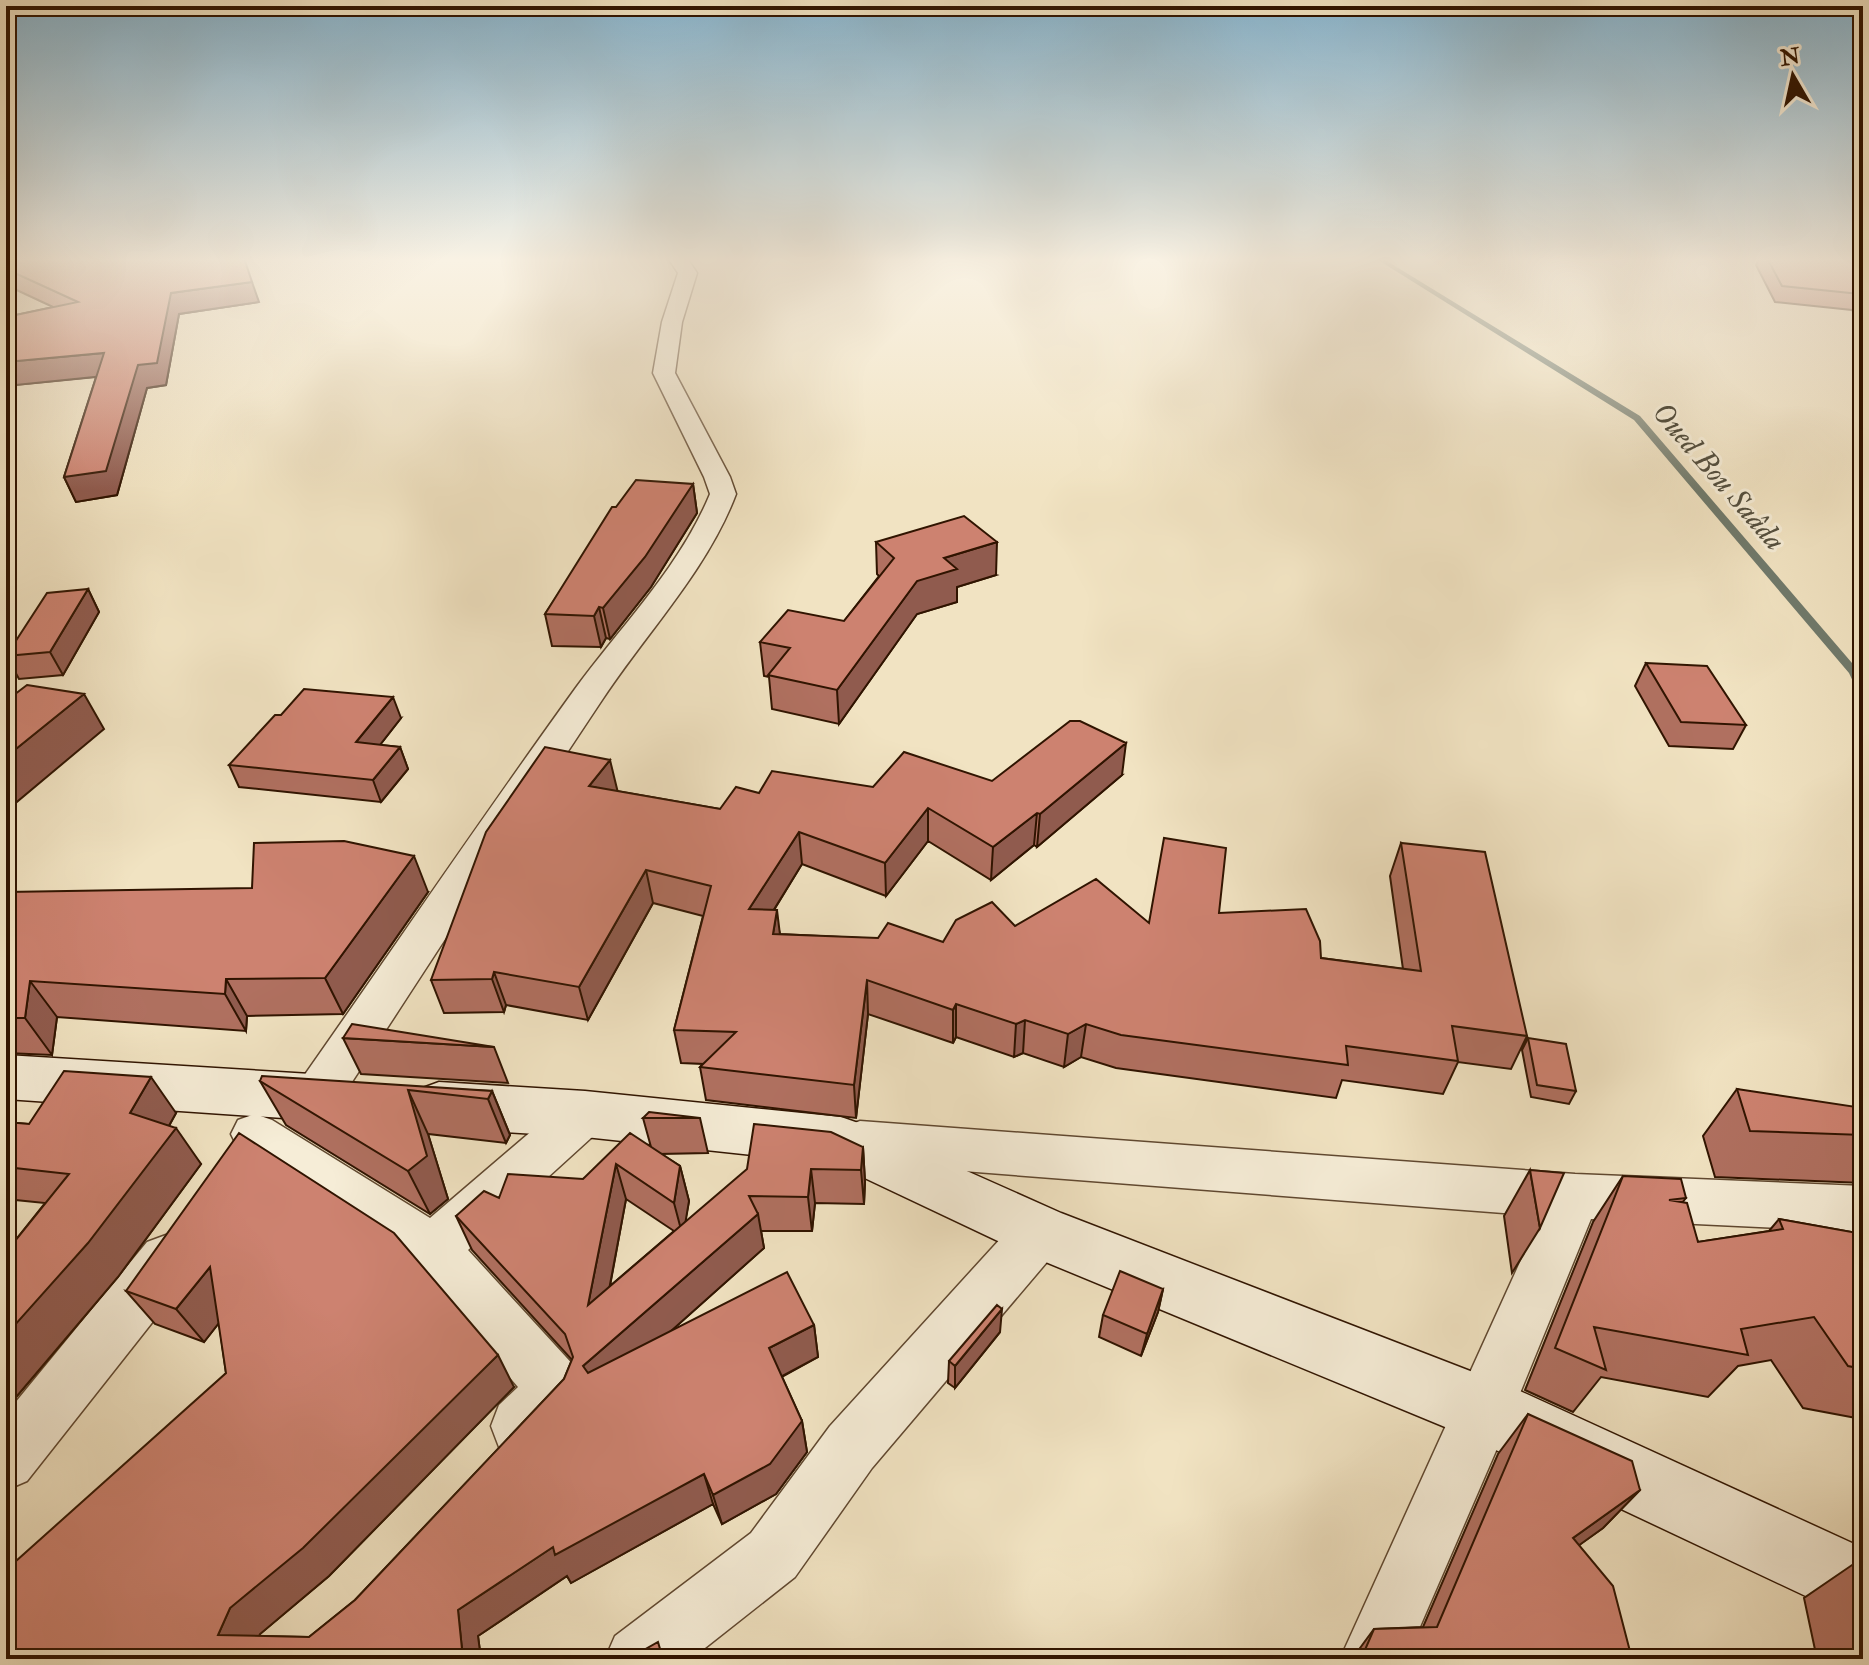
<svg xmlns="http://www.w3.org/2000/svg" width="1869" height="1665" font-family="'IM FELL Double Pica',serif">
  <style>
    .lines { fill: none; stroke-linecap: round; stroke-linejoin: round }
    .stream { fill: #707a6c; fill-rule: evenodd }
    .street-casing { stroke: #604830; stroke-width: 3 }
    .secondary-casing { stroke: #301400; stroke-width: 3 }
    .street { fill: #f6edd7; fill-rule: evenodd }
    .secondary { fill: #f6edd7; fill-rule: evenodd }
    .wall { fill: #b07060; stroke: #301400; stroke-width: 2; fill-rule: evenodd }
    .shaded-wall { fill: #905b4e; stroke: #301400; stroke-width: 2 }
    .building { fill: #cd8270; stroke: #301400; stroke-width: 2 }
    .labels { text-anchor: middle; stroke-width: 6; stroke-linejoin: round; paint-order: stroke }
    .far-water-label { font-size: 30px; font-style: italic; fill: #55503f; stroke: #f6edd7 }
  </style>
  <rect width="100%" height="100%" fill="#f1e3c2"/>
  <filter id="stains"><feTurbulence type="fractalNoise" baseFrequency=".0025" numOctaves="4"/><feColorMatrix values="0 0 0 0 .2 0 0 0 0 .09 0 0 0 0 .02 0 0 0 .5 -.17"/></filter>
  <radialGradient id="worn" r=".72"><stop offset=".6" stop-color="#630" stop-opacity="0"/><stop offset="1" stop-color="#630" stop-opacity=".3"/></radialGradient>
  <g class="lines">
    <path class="stream" d="M1375,258h7l258,158 218,254 5,10v15l-5,-3 -9,-19 -215,-253z"/>
    <g class="street-casing">
      <path id="street" d="M668,258h19l10,15 -15,49 -7,51 55,104 6,17c-29,77 -91,140 -136,209 -90,135 -178,272 -267,408l-17,5 -17,-5 -6,-14 6,-14c92,-131 182,-264 276,-394 46,-63 105,-122 135,-195l-6,-17 -51,-104 9,-51 16,-49z
        M585,1094l17,6 7,14 -7,14 -134,122 108,118 8,20c-12,30 -34,55 -64,67l-21,-8 -8,-21 8,-21 19,-18 -103,-122 -177,-117 -7,-14 7,-14 17,-6 17,6 158,98 138,-118z
        M860,1121l715,53 288,12v46l-272,-13 -86,211 -99,229h-66l201,-443 -681,-53 -17,-6 -7,-15 7,-15z
        M1040,1209l18,6 8,17 -8,17 -186,219 -77,109 -104,82h-86l10,-23 136,-103 79,-107 192,-211z
        M166,1235l19,7 7,17 -34,56 -131,166 -21,9v-76l141,-172z"/>
    </g>
    <g class="secondary-casing">
      <path id="secondary" d="M6,1055l321,20 19,7 8,16 -8,16 -19,7 -321,-22z
        M439,1082l146,9 256,26 20,7 200,89 448,173 354,162v75l-401,-189 -443,-183 -184,-87 -250,-27 -146,-9 -19,-7 -8,-16 8,-16z"/>
    </g>
    <use href="#street" class="street"/>
    <use href="#secondary" class="secondary"/>
  </g>
  <path class="wall" d="M6,258l253,44 -80,12 -13,71 -19,3 -30,107 -41,7 -12,-25 32,-100 -90,9v-69l47,-10 -47,-22z
    M1759,258h80l24,3v57h-4l-7,-8 -77,-8 -19,-37z
    M693,484l4,29 -46,74 -41,52 -4,-1 -5,9 -49,-1 -7,-32 71,-107z
    M876,542l120,33 -39,12v15l-40,12 -78,110 -67,-15 -3,-32 -5,-1 -4,-34 84,-21 35,-45 -2,-2z
    M88,589l11,23 -36,63 -44,4 -13,-24z
    M1646,663l100,62 -13,24 -64,-3 -34,-60z
    M401,718l-21,27 20,2 8,22 -27,33 -142,-15 -10,-22z
    M1122,775l-85,72 -3,-2 -43,35 -63,-39 -42,55 -84,-32 -28,46 6,24 163,8 72,-16 134,-3 70,-10 102,45 82,11 -13,-93 11,-33 126,193 -16,33 -53,-7 -15,32 -101,-14 -6,18 -220,-30 -35,-11 -17,10 -41,-14 -9,4 -58,-20 -3,6 -85,-29 -12,104 -150,-18 -6,-33 3,-3 -22,-1 -7,-33 29,-114 -50,-13 -65,117 -82,-15 -2,7 -60,1 -13,-33 186,-189 103,18 39,-16z
    M6,892h422l-85,122 -96,2 -1,15 -189,-14 -5,38 -46,-2z
    M343,1038l151,9 14,36 -147,-9z
    M1528,1038l48,53 -7,13 -38,-7 -9,-47z
    M260,1081l232,10 18,44 -4,8 -78,-9 20,65 -18,15 -144,-89z
    M1737,1089l126,46v48l-148,-6 -12,-41z
    M176,1113l-7,13 32,38 -83,113 -112,132v-157l39,-49 -39,-4v-77l23,2z
    M643,1118h57l8,35 -47,1 19,12 9,35 -4,21 178,-75 2,35 -1,22 -49,-1 -3,28h-51l3,17 -92,82 142,-5 4,32 -36,20 20,44 5,31 -31,42 -54,30 -9,-20 -142,79 -4,-7 -89,60 3,23h-475l220,-286 -7,-50 -15,19 -49,-18 -29,-33 388,96 -185,189 -69,58 -1,2 50,1 46,-37 209,-221 8,-19 -100,-110 -16,-34 43,-18 84,-19 68,-32zM626,1199l48,32 -64,55z
    M1530,1170l10,58 -28,45 -8,-57z
    M1623,1176l63,22 -4,5 16,39 71,-11 10,-12 84,15v183l-7,1 -53,-10 -32,-48 -33,6 -30,31 -107,-20 -28,35 -48,-22 68,-168z
    M1163,1289l-5,23 -17,44 -42,-19 4,-22z
    M1000,1332l-45,56 -7,-5 1,-22z
    M1528,1414l112,76 -37,38 -24,17 53,114h-280l22,-30 49,-2 75,-173z
    M1855,1563l8,3v93h-46l-13,-61z"/>
  <path class="shaded-wall" d="M252,282l7,20 -80,12 -13,71 -19,3 -30,107 -41,7 -12,-25 74,-112 33,-72z
    M104,353l10,22 -108,11v-24z
    M693,484l4,29 -46,74 -41,52 -7,-31z
    M997,542l-1,33 -39,12v15l-40,12 -78,110 -2,-34 80,-109 27,-23z
    M88,589l11,23 -36,63 -13,-23z
    M599,607l7,31 -5,9 -7,-31z
    M84,694l20,35 -98,82v-54z
    M393,697l8,21 -36,46 -9,-22z
    M1126,743l-4,32 -85,72 3,-33z
    M400,747l8,22 -27,33 -8,-22z
    M610,760l8,33 -29,-7z
    M928,808v33l-42,55 -1,-33z
    M1037,813l-3,32 -43,35 2,-33z
    M799,832l3,32 -48,78 -5,-33z
    M414,856l14,36 -85,122 -18,-36z
    M646,870l7,33 -65,117 -9,-33z
    M777,910l4,33 -8,-9z
    M494,972l12,33 -2,7 -12,-33z
    M226,979l21,37 -1,15 -21,-37z
    M867,980l1,34 -12,104 -2,-33z
    M30,981l27,36 -5,38 -27,-37z
    M956,1004v33l-3,6v-33z
    M1025,1020l-2,33 -9,4 2,-33z
    M1086,1024l-5,33 -17,10 4,-33z
    M151,1077l25,36 -20,36 -26,-36z
    M408,1090l20,44 20,65 -18,15 -22,-43z
    M492,1091l18,44 -4,8 -18,-44z
    M6,1093l8,10 -8,15z
    M176,1128l25,36 -83,113 -112,132v-74z
    M863,1147l2,35 -1,22 -3,-34z
    M616,1164l10,35 -26,139 -12,-33z
    M680,1166l9,35 -6,36 -9,-34z
    M811,1169l4,34 -3,28 -4,-34z
    M758,1214l6,34 -168,150 -13,-32z
    M210,1267l26,34 -32,41 -28,-33z
    M1163,1289l-5,23 -17,44 6,-22z
    M1002,1309l-2,23 -45,56v-22z
    M814,1325l4,32 -43,23 -6,-32z
    M498,1355l16,32 -185,189 -69,58 -11,25 -31,-24 12,-27z
    M802,1421l5,31 -31,42 -54,30 -9,-29z
    M704,1474l9,30 -142,79 -4,-7 -89,60 3,23h-18l-5,-49 95,-63z
    M1640,1490l-37,38 -64,46 34,-36z"/>
  <path class="building" d="M6,258h238l8,24 -81,11 -14,70 -19,2 -32,106 -42,6 40,-124 -98,9v-45l72,-15 -72,-33z
    M1767,258h72l24,3v36l-3,-3 -78,-8z
    M636,480l57,4 -48,73 -42,51 -4,-1 -5,9 -49,-2 67,-107h4z
    M964,516l33,26 -53,16 13,11 -40,12 -80,109 -69,-15 22,-27 -30,-6 28,-32 56,11 50,-63 -18,-16z
    M88,589l-38,63 -44,4 41,-63z
    M1646,663l61,3 39,59 -65,-3z
    M27,685l57,9 -78,63v-56z
    M304,689l89,8 -37,45 44,5 -27,33 -144,-15 46,-50h6z
    M1070,721h10l46,22 -86,71 -3,-1 -44,34 -65,-39 -43,55 -86,-31 -50,77 28,1 -4,24 105,4 10,-15 55,19 13,-22 36,-18 23,24 81,-47 53,44 15,-85 62,10 -7,65 87,-4 14,32 1,17 100,13 -20,-128 84,9 42,184 -75,-10 6,35 -112,-15 2,19 -227,-30 -35,-11 -18,10 -43,-14 -9,4 -60,-20 -3,6 -86,-30 -13,105 -154,-18 36,-35 -62,-2 37,-144 -65,-16 -67,117 -85,-15 -2,7 -61,1 55,-148 59,-85 65,13 -21,26 131,23 16,-22 23,6 13,-22 101,16 31,-35 88,29z
    M344,841l70,15 -89,122 -99,1 -1,15 -195,-13 -5,37h-19v-126l246,-4 2,-45z
    M352,1024l142,23 -151,-9z
    M1528,1038l38,6 10,47 -39,-6z
    M64,1071l87,6 -21,36 46,15 -88,115 -82,92v-83l63,-78 -63,-7v-45l23,2z
    M262,1076l230,15 -4,8 -80,-9 19,66 -19,15 -148,-90z
    M1737,1089l126,19v27l-113,-4z
    M649,1112l51,6h-57z
    M754,1124l77,8 32,15 -2,23 -50,-1 -3,28 -59,-1 9,18 -175,152 5,7 199,-101 27,53 -45,23 33,73 -32,43 -57,31 -9,-21 -149,81 -2,-8 -95,63 5,49h-457v-89l220,-197 -16,-106 -34,42 -50,-18 113,-158 155,100 104,122 -195,193 -73,60 -12,27 91,2 46,-37 209,-221 9,-22 -8,-23 -109,-118 28,-25 15,7 9,-24 75,5 47,-46 50,33 -6,37 -58,-39 -28,141 159,-136z
    M1530,1170l34,3 -24,55z
    M1623,1176l58,3 5,19 -17,2 18,3 11,39 85,-13 -4,-10 84,15v135l-15,-3 -34,-49 -73,12 7,26 -154,-28 12,43 -51,-22z
    M1120,1271l43,18 -16,45 -44,-19z
    M997,1305l5,4 -47,57 -6,-5z
    M1528,1414l104,47 8,29 -67,48 40,48 19,73h-271l13,-30 63,-2z
    M1855,1563l8,3v31z
    M658,1642l5,17h-35z"/>
  <linearGradient id="sky" x2="0" y2="1"><stop stop-color="#89b8d3"/><stop offset="0.53" stop-color="#f9f2e4"/><stop offset="1" stop-color="#f9f2e4" stop-opacity="0"/></linearGradient>
  <rect width="1869" height="491" fill="url(#sky)"/>
  <g class="labels">
    <g class="far-water-label">
      <text transform="translate(1719 476) rotate(49)" y="10">Oued Bou Saâda</text>
    </g>
  </g>
  <rect width="1869" height="1665" fill="none" stroke="#f1e3c2" stroke-width="32"/>
  <rect x="8" y="8" width="1853" height="1649" fill="none" stroke="#301400" stroke-width="4"/>
  <rect x="16" y="16" width="1837" height="1633" fill="none" stroke="#301400" stroke-width="2"/>
  <g transform="translate(1793 76) rotate(351)" stroke="#f6edd7" stroke-width="6" paint-order="stroke">
  <path d="M0-6L14 30L0 20L-14 30Z" fill="#301400"/>
  <text y="-12" font-size="22" font-weight="bold" text-anchor="middle" fill="#301400">N</text>
  </g>
  <rect width="100%" height="100%" filter="url(#stains)"/>
  <rect width="100%" height="100%" fill="url(#worn)"/>
</svg>
